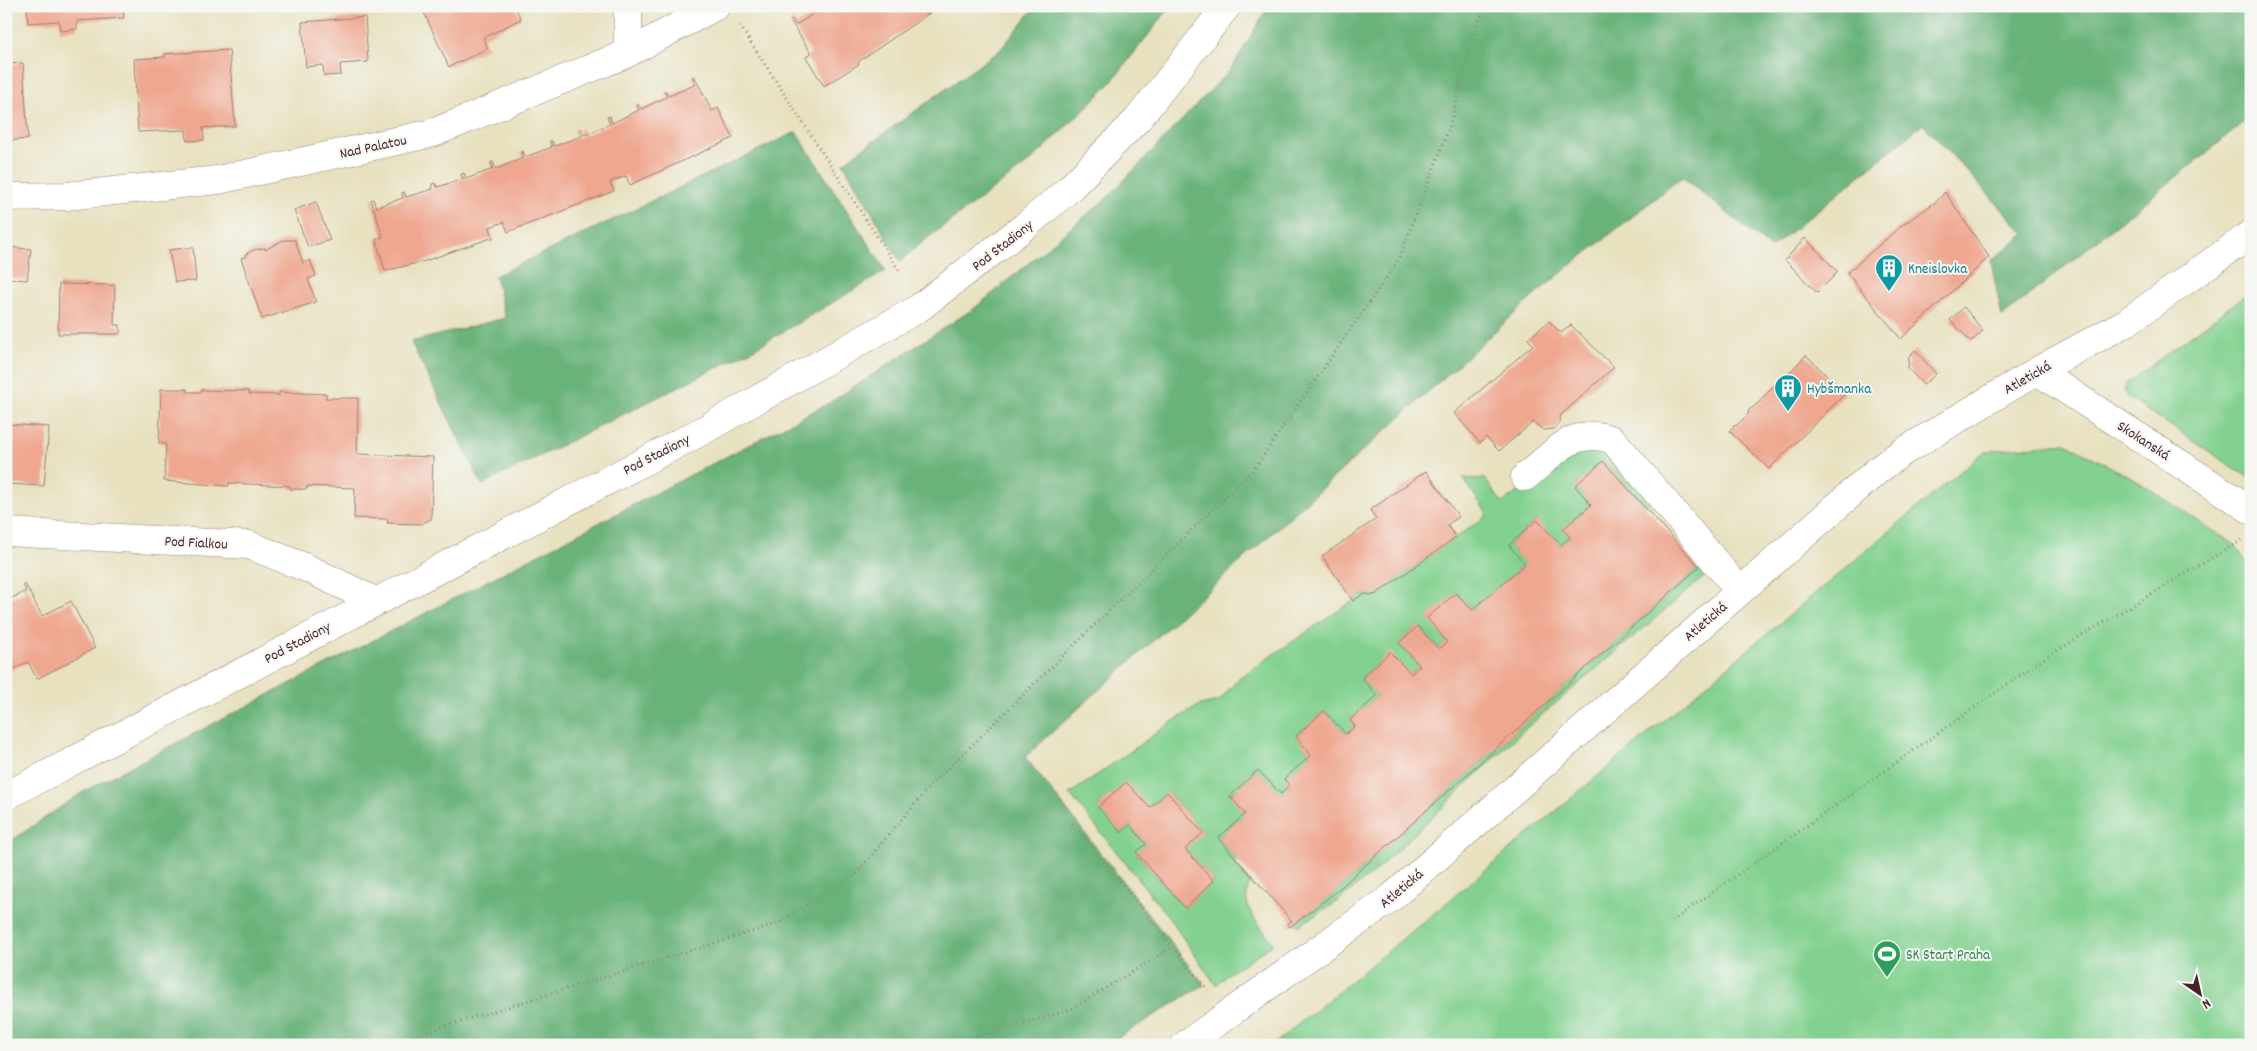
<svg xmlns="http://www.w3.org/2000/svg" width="2257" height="1051" font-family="Dekko,sans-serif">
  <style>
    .green { fill: #82d190; stroke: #66785e; fill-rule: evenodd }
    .forest { fill: #69b37a; stroke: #5a6952 }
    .building { fill: #efa790 }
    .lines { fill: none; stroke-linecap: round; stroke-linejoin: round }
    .minor-casing { stroke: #998076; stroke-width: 29 }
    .major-casing { stroke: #998076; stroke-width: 29 }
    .path { stroke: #998076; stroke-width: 3; stroke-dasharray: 1 4; stroke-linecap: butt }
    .minor { stroke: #fff; stroke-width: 28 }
    .major { stroke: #fff; stroke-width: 28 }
    .labels { text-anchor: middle; stroke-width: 4; stroke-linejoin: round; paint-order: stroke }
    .street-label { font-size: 15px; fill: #4a1f2b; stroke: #f6f6f2 }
    .culture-label { font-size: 15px; fill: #0d838f; stroke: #f6f6f2; text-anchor: start }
    .leisure-label { font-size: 15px; fill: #27864d; stroke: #f6f6f2; text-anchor: start }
  </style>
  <rect width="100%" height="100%" fill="#f6f6f2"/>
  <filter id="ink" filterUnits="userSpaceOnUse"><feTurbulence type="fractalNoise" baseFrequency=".02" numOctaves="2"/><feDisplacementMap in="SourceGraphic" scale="10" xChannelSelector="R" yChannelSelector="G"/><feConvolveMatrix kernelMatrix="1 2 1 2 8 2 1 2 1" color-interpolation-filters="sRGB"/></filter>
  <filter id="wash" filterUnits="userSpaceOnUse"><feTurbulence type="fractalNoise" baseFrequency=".0096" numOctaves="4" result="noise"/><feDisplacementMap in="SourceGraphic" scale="20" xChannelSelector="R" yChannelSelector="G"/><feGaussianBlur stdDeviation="1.12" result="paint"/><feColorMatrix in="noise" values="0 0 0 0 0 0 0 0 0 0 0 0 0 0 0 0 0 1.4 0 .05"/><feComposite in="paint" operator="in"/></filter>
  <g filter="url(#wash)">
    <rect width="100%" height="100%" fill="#e8e1c0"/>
    <path class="green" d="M2251,291v188l-124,-82 -3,-6 3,-8z
      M2066,443l71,38 98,64 16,25v475h-978l153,-125 559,-469z
      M1585,445l16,3 50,53 -6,5 -42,-45 -28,25 16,19 -27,24 6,8 -9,8 -25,-25 -27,25 16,19 -53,46 -16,-17 -28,25 19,24 -8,7 -21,-23 -19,17 21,23 -9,8 -21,-21 -28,24 15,19 -27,24 5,6 -9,8 -22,-23 -28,25 15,19 -26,24 4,6 -8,9 -23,-23 -28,24 15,19 -27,24 20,23 -3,3 15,18c-12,27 11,41 23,62l-47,31 -10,10 -49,-70 -97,-121 102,-72 28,-17 19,-4 20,-23 124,-84h12l113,-79 -25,-37 22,1 17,24 28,-19 5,6zM1168,792l35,40 -18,17 29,32 -29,27 -49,-55 10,-9 -16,-19 -9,8 -22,-28 12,-12 39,15z
      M1698,568l7,8 -181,154 -153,145 -36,28 -37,23 -3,-3 37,-28z"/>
    <path class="forest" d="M1036,6h135l-62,79 -77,75 -103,77 -29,24 -57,-98 157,-113z
      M1269,6h982v111l-249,200 -11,-56 34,-27 -102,-110 -152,124 -89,-71 -137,109 -520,471 179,228 -98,60h-1100v-201l80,-54 743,-387 147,-96 132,-110 123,-128z
      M796,132l90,139 -134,79 -270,135 -71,-143 94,-24 -10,-42z"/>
    <g id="blocks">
      <path class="building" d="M27,6h96l1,12 -47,3v8l-17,2 -1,-10 -31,2z
        M421,6h100l-5,3 5,10 -38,19 5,10 -39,19z
        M819,6l4,2 117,-2 -82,56 1,2 -35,22 -18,-29 5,-4 -21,-33 2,-1 4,6 25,-16z
        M365,17l3,45 -28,2 1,11 -17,1 -1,-11 -17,2 -4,-45z
        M229,50l6,76 -32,2 1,12 -17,1 -1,-11 -48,2 -4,-73 31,-2 -1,-3z
        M23,63l5,76 -22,2v-77z
        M694,76l18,35 6,-3 15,30 -103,47 -4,-9 -16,6 4,9 -106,41 -4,-10 -14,5 3,12 -1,1 -1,-2 -66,23 -40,10 -9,-32 7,-2 -12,-37 2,-1 3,8 27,-9 -1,-5 2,-1 2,5 27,-8 -1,-5 3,-1 2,4 26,-8 -2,-5 3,-1 2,6 27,-10 -2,-7h2l3,7 27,-11 -2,-6 2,-1 2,6 27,-10 -2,-6h2l2,5 28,-10 -3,-7 2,-1 3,7 26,-11 -3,-7 3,-1 2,7 27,-13 -3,-5 2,-1 3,5 26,-12 -3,-6h2l3,5 27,-12 -4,-7z
        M1945,192l44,65 -88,82 -54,-66 54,-47 36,-25z
        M316,202l14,38 -22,7 -14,-37z
        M1805,238l33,34 -21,21 -32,-33z
        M283,240h12l8,23 7,-3 6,16 -8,3 8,23 -54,17 -21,-61 5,-1 -1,-2 8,-5 12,-2v2z
        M6,247l25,2 -4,31 -21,-2z
        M193,247l3,34 -21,1 -6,-32z
        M59,284l56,1 -1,40h6v9h-62z
        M1964,307l19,24 -12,11 -21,-22z
        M1549,321l12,12 10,-8 43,42 -53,48 -2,8 -5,6 -11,1 -10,-8 -34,29 -13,-14 -6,6 -26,-30 79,-68 -5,-6z
        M1915,350l21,24 -13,11 -15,-17 1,-12z
        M1806,355l39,39 -76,75 -40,-38 6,-6 1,1 13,-13 -1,-2 14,-11 -1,-1 16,-16 1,2z
        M161,389h26v3h14v-2l48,1v3l30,1v-3l48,2 -2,4h33l-1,56 76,3 -2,62 -10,5 -34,-1 1,-4 -34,-1 1,-30 -48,-2v3h-17v-3l-61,-3v3l-65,-5 2,-37 -7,-1z
        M6,424l43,3 -5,59 -37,-2z
        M1603,461l96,106 -367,328 -42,32 -3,-3 5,-3 -74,-83 27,-24 -15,-18 28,-26 23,24 8,-9 -5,-6 27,-24 -15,-19 28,-25 22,23 9,-8 -5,-6 27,-24 -15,-18 28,-26 21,22 9,-8 -21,-23 19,-17 21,23 8,-7 -20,-24 29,-25 16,17 53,-46 -16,-19 28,-25 24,25 9,-8 -7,-8 28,-24 -16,-19z
        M1426,471l33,46 -12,8 9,12 -81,58 -12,-1 -10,7 -31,-45 54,-37 -6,-9z
        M25,584l17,32 29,-15 24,47 -58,31 -9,-17 -22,11v-72l20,-10 -3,-6z
        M1126,782l24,26 17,-16 36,41 -18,16 29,32 -29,27 -49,-56 10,-8 -16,-19 -9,8 -23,-26z"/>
    </g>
  </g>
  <g filter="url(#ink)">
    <use href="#blocks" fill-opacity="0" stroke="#998076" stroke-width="1"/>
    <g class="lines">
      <g class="minor-casing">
        <path id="minor" d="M628,6v47
          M6,197l61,-1 151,-16 215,-47 195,-80 88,-47
          M2037,371l214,139
          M1525,477c29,-23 48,-52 88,-37l126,150
          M6,532l243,13 60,24 66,32
          M1185,1045l206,-147 487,-428 23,-17 136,-82 90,-49 124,-88"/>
      </g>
      <g class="major-casing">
        <path id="major" d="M6,796l696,-365 217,-123 105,-81 44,-37 70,-71 89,-113"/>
      </g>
      <path class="path" d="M740,26l160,246
        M1072,823l136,167
        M6,834l1,-1
        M1672,921l374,-264 196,-117
        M384,1045l393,-121 77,-48 75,-89 325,-318 145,-210 51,-133 25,-99 12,-21
        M947,1045l123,-35 103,-63"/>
      <use href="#minor" class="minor"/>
      <use href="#major" class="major"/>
    </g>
  </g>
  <defs>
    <g id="building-pin" transform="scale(1.4375)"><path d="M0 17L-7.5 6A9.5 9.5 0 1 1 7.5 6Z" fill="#0f9aa8" stroke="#f6f6f2"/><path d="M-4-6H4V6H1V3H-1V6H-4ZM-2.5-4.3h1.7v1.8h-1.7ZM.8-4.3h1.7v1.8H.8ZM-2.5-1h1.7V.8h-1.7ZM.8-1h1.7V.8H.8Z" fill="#fff"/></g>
    <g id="stadium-pin" transform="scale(1.4375)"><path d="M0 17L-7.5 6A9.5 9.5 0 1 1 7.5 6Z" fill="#2e9e5b" stroke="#f6f6f2"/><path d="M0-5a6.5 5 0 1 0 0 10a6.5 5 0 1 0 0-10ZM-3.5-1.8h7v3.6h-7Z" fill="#fff"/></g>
  </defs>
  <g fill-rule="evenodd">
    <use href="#building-pin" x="1889" y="268"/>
    <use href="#building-pin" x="1788" y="388"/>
    <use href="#stadium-pin" x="1887" y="954"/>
  </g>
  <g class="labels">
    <g class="street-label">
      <text transform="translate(373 146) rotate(-12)" y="5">Nad Palatou</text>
      <text transform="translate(1002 245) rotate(-38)" y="5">Pod Stadiony</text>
      <text transform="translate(2027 377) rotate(-30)" y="5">Atletická</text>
      <text transform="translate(2144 440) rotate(33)" y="5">Skokanská</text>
      <text transform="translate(656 454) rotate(-27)" y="5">Pod Stadiony</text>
      <text transform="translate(196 542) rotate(3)" y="5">Pod Fialkou</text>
      <text transform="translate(1705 621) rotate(-41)" y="5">Atletická</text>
      <text transform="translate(297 642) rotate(-28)" y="5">Pod Stadiony</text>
      <text transform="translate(1401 888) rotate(-40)" y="5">Atletická</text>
    </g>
    <g class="culture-label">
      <text x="1908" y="273">Kneislovka</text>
      <text x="1807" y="393">Hybšmanka</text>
    </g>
    <g class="leisure-label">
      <text x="1906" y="959">SK Start Praha</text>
    </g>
  </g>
  <rect width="2257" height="1051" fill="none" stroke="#f6f6f2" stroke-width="25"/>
  <g transform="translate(2200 994) rotate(146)" stroke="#f6f6f2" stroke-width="4" paint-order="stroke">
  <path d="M0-4L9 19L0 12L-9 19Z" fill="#4a1f2b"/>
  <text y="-8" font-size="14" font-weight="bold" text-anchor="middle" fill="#4a1f2b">N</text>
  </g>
</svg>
